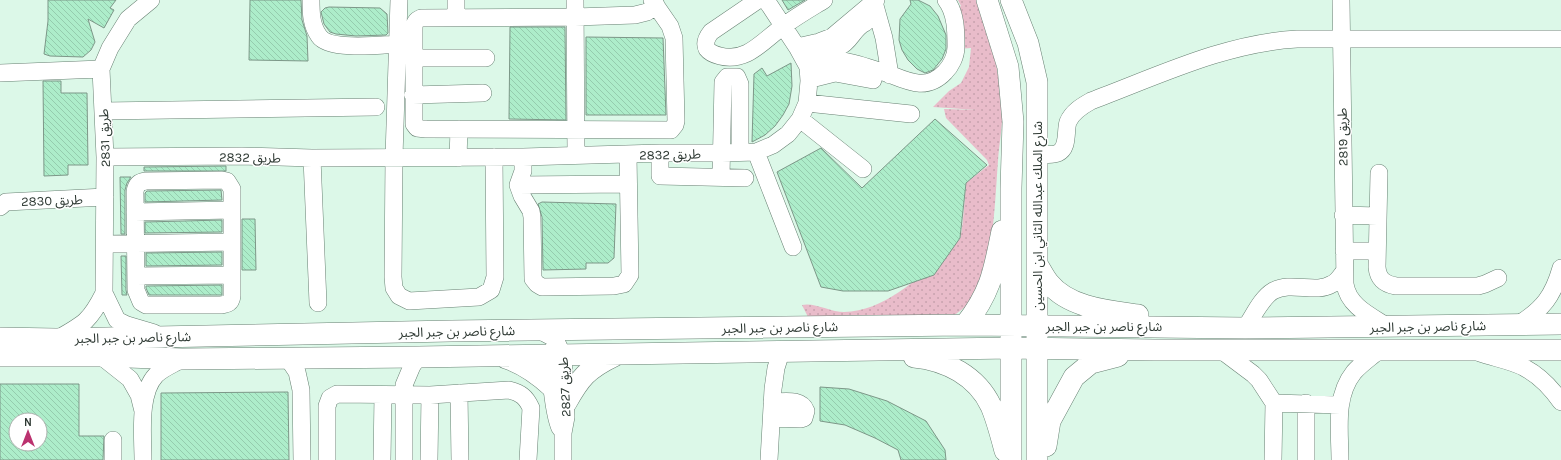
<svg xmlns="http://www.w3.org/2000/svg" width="1561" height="460" font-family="Karla,'Noto Sans Arabic',sans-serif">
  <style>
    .grass { fill: url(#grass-dots) }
    .building { fill: url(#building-back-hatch); stroke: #7d9788; fill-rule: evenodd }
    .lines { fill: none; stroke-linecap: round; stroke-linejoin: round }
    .minor-casing { stroke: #688173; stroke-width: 18 }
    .major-casing { stroke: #688173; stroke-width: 22 }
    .minor { stroke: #fff; stroke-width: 17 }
    .major { stroke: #fff; stroke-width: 21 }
    .labels { text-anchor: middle; stroke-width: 3; stroke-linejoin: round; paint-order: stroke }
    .street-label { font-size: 13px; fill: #2e3933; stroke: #fff }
  </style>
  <defs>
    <pattern id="grass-dots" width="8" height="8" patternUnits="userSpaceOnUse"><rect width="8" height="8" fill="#e9bcca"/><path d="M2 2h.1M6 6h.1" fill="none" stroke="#c8a2ae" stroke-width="1.8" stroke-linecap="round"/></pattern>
    <pattern id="building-back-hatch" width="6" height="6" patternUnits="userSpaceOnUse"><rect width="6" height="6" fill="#adedca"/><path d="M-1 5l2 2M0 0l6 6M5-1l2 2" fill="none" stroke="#95ccae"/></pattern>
  </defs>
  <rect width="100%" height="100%" fill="#dcf8e8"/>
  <path class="grass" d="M958,0h21c13,35 20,72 23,110 1,16 -3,34 -4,51 -3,38 -4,94 -20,129 -6,11 -14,19 -25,26l-145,1 -6,-12c12,-3 29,7 42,7 40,-1 74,-33 101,-59 4,-5 12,-10 15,-15 3,-6 5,-46 6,-55l23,-18 -2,-5 -41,-42 -2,-9 33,1 -44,-3 16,-16 12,-8 8,-16 2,-19 -13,1 -5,-38 8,-5z"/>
  <path class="building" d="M48,0h68l-6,8 4,2 -10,18 -16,-9 7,23 -4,8 -8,7 -33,-1 -6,-2 4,-33z
    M250,0h51l1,20 5,16 1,25 -59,-1z
    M782,0h23l-17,10z
    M910,0h8l12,6 8,10 8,19v14l-4,10 -9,11 -8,3 -8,-4 -9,-9 -6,-10 -3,-10 1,-21 11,-15z
    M329,7l51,1 7,6 1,19 -2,2 -30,1 -20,-2 -6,-2 -6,-8 -3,-12 4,-4z
    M510,27h55l1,93 -57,-1z
    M586,37l77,1 3,77h-80z
    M791,63l1,23 -3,18 -6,11 -8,11 -10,9 -13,7 2,-68 8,-6 5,8z
    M43,81h18v12h26l1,72h-20v10l-24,1z
    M935,119l52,46 -21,18 -6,55 -26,37 -46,16h-45l-22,-4 -44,-115 44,-24 41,40z
    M226,166v5h-82v-4z
    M120,177h11l-4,6 -2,7v44h-4z
    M221,190l1,10 -77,2v-9l2,-2z
    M542,202l74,2 -2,54 -6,5h-22v6l-43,1 -1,-53 -4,-13z
    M242,219h13l1,51h-14z
    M222,220v12l-77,1v-11z
    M222,252v13l-76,1v-13z
    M121,256h5v34l1,5h-5z
    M222,285v10h-73l-3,-7v-2z
    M0,384h79v52h25l-1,24h-103zM16,420h24v24h-24z
    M820,387l29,2 38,12 39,20 19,29 1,10h-45l-3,-10 -23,-12 -30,-13 -25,-4z
    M288,392l1,68h-128v-67z"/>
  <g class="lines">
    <g class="minor-casing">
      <path id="minor" d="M151,0l-23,19 -18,29 -9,21 4,88 -1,136 13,27 10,5 27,8
        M311,0c0,12 0,25 8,36 10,15 62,9 79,8
        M399,0l-5,157 -1,120 1,11 5,8 10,5 70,-4 12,-7 4,-13 -1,-120
        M456,0v18
        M575,0l1,155
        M652,0l18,26 4,12 2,83 -1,4 -4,5 -245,-1 -9,-1 -3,-4v-95c0,-6 2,-9 7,-11l154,-1 60,-2 12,-3 9,-7
        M758,0l-47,32c-4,5 -7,11 -4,17 3,4 9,6 13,7 28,7 44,-17 65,-31 12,-9 26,-17 39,-25
        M1341,0l4,284c3,22 26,32 43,43
        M874,2l10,36 6,37
        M797,47l22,-5 13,-5 44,-37
        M812,53c12,-2 24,-2 33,-10 8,-7 10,-15 20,-20
        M413,58h73
        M808,67l30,-6h6c15,3 30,8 45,13 20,8 38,17 56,-2 6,-6 11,-16 11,-25 0,-16 0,-34 -10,-47
        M0,73l101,-4
        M815,78l20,-5 38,7
        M413,95l70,-2
        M807,103l104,11
        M103,111l273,-4
        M800,119l63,50
        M756,152l37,95
        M660,153v23l85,2
        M1037,154c7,0 15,2 21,-1 11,-5 7,-22 10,-31 4,-10 14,-16 23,-21 67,-25 134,-58 206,-62h264
        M105,157l137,-1 70,2 211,-1 137,-4h62l34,-1 17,-7 15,-11 12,-15 7,-16 2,-22 -1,-14 -11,-20 -31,-47
        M523,157v14l-5,14 4,11 9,15 1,6 1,62 4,5 5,3 72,-1 10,-2 6,-9 -2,-120
        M312,158l6,145
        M458,158l1,-29
        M1379,173l-2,94c1,12 7,17 19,19h82l7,-2 13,-6
        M721,177l2,-95 4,-5h10l3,7v68
        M222,180l5,1 5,8v107c-1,7 -4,8 -11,9h-75l-5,-3 -5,-12 -1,-98c1,-8 4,-10 11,-11z
        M518,185l110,-1
        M0,207l6,-5 99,-5
        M135,212l97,-2
        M1343,215l34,1
        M105,244l127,-2
        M1344,251h33
        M136,276l96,-1
        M1519,324c24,-15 34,-28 42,-56
        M1245,328c8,-11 16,-30 28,-37 18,-10 43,3 59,-7 5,-2 8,-7 11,-11
        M539,330l13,7 5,6 6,13 3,61 -3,16v27
        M57,339c27,-15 33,-18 47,-46
        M556,344c-2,4 -5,8 -5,12 -2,15 3,59 9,72
        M1221,350l32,24 6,6 15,23 -1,57
        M1480,353c14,5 33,8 45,15 15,8 27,21 36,34
        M101,356l29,23 9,16 4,16
        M287,357l10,15 4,18 1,70
        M459,393l1,67
        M1274,403l66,2
        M772,418l29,1 3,-1 2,-7c-5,-13 -22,-9 -34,-9
        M113,440v20
        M143,460c0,-24 -5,-66 13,-85 7,-7 18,-11 26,-16
        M327,460v-54l3,-8 7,-4 93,1 79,-5c12,3 17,7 22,18l-3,52
        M382,460l1,-65
        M404,460v-75l8,-19 6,-9
        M429,460l1,-65
        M769,460l4,-71 3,-21 5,-16
        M1306,460v-57
        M1340,460c0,-29 -6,-63 14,-88 7,-8 16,-14 24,-21"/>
    </g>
    <g class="major-casing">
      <path id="major" d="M987,0l21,67 5,55 -2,66v272
        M1011,0l17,43 9,39v378
        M1037,264c4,6 7,13 12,19 20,25 60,28 89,32
        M965,325c26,-33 29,-54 37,-94
        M0,338l56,1 395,-8 514,-6 280,3 316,-4
        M0,356h101l81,3 236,-2 594,-9 142,2h407
        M914,357c32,3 63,19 77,49 6,14 10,30 14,45
        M506,358c18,6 32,16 46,29
        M566,403c14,-25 21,-34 48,-47
        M1046,446l4,-25 24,-44 17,-14 27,-7"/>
    </g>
    <use href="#minor" class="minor"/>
    <use href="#major" class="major"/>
  </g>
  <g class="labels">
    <g class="street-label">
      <text transform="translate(1342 137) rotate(-91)" y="5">طريق 2819</text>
      <text transform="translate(104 138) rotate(-92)" y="5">طريق 2831</text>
      <text transform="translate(670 154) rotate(-1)" y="5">طريق 2832</text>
      <text transform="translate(250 157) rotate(1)" y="5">طريق 2832</text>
      <text transform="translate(52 200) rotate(-2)" y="5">طريق 2830</text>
      <text transform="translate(1037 216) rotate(-90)" y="5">شارع الملك عبدالله الثاني ابن الحسين</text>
      <text x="1104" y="331">شارع ناصر بن جبر الجبر</text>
      <text transform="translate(1428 326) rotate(-1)" y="5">شارع ناصر بن جبر الجبر</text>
      <text transform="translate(780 327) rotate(-1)" y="5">شارع ناصر بن جبر الجبر</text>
      <text transform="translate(457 331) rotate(-1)" y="5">شارع ناصر بن جبر الجبر</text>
      <text transform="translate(133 337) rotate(-1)" y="5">شارع ناصر بن جبر الجبر</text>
      <text transform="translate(564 387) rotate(-93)" y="5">طريق 2827</text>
    </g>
  </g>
  <g transform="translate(28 432)"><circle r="19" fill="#ffffff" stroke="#abb0ad"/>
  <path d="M0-3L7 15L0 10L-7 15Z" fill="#bb326f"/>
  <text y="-6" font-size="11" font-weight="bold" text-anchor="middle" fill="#2e3933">N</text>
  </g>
</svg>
